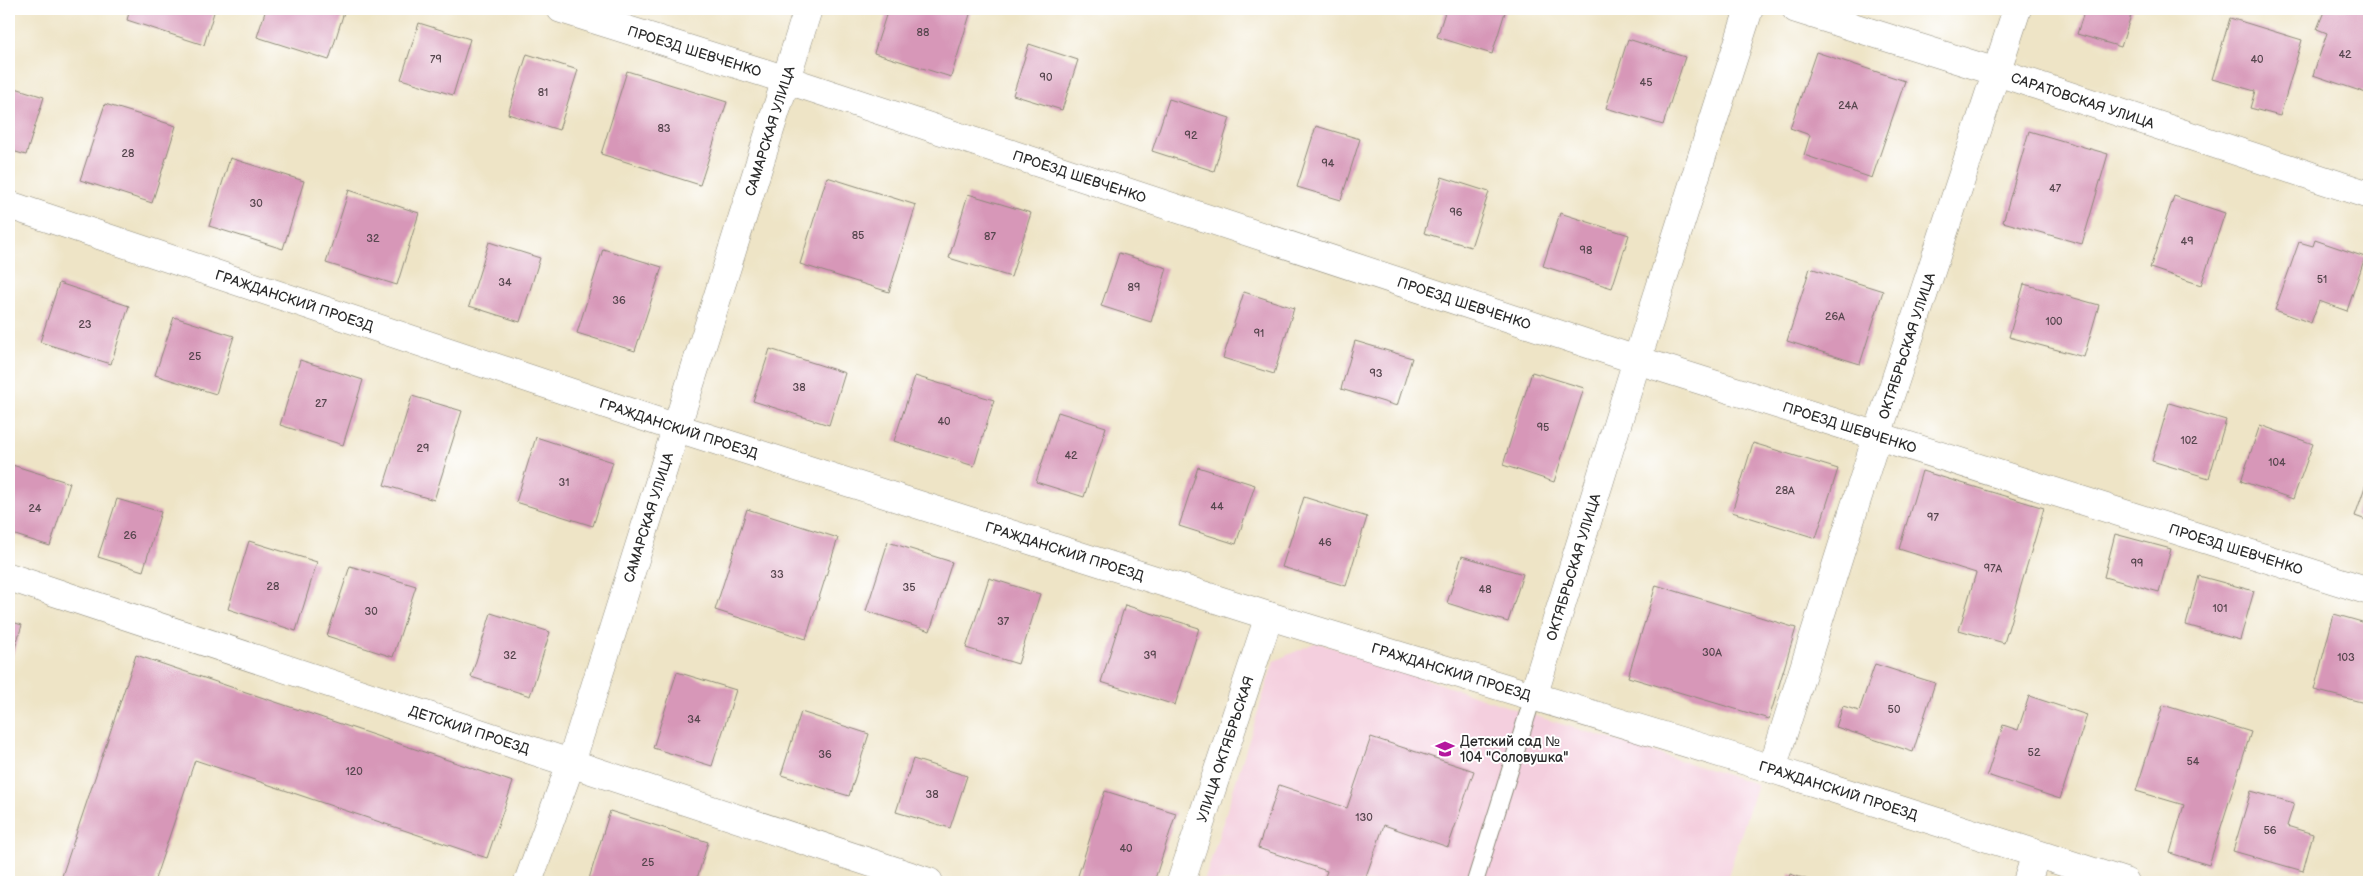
<svg xmlns="http://www.w3.org/2000/svg" width="2378" height="891" font-family="'Balsamiq Sans',sans-serif">
  <style>
    .built { fill: #f4cfde }
    .building { fill: #d797b8 }
    .lines { fill: none; stroke-linecap: round; stroke-linejoin: round }
    .service-casing { stroke: #8c8878; stroke-width: 18 }
    .minor-casing { stroke: #8c8878; stroke-width: 29 }
    .service { stroke: #fff; stroke-width: 16 }
    .minor { stroke: #fff; stroke-width: 28 }
    .labels { text-anchor: middle; stroke-width: 4; stroke-linejoin: round; paint-order: stroke }
    .number-label { font-size: 11px; fill: #56464e }
    .street-label { font-size: 14px; fill: #2b2b2b; stroke: #fff }
    .poi-label { font-size: 14px; fill: #2b2b2b; stroke: #fff; text-anchor: start }
  </style>
  <rect width="100%" height="100%" fill="#fff"/>
  <filter id="ink" filterUnits="userSpaceOnUse"><feTurbulence type="fractalNoise" baseFrequency=".02" numOctaves="2"/><feDisplacementMap in="SourceGraphic" scale="10" xChannelSelector="R" yChannelSelector="G"/><feConvolveMatrix kernelMatrix="1 2 1 2 8 2 1 2 1" color-interpolation-filters="sRGB"/></filter>
  <filter id="wash" filterUnits="userSpaceOnUse"><feTurbulence type="fractalNoise" baseFrequency=".0096" numOctaves="4" result="noise"/><feDisplacementMap in="SourceGraphic" scale="20" xChannelSelector="R" yChannelSelector="G"/><feGaussianBlur stdDeviation="1.12" result="paint"/><feColorMatrix in="noise" values="0 0 0 0 0 0 0 0 0 0 0 0 0 0 0 0 0 1.4 0 .05"/><feComposite in="paint" operator="in"/></filter>
  <g filter="url(#wash)">
    <rect width="100%" height="100%" fill="#eee4c6"/>
    <path class="built" d="M1317,642l212,72 228,70 -31,98h-522l70,-221z"/>
    <g id="blocks">
      <path class="building" d="M130,9h85l-11,36 -77,-25z
        M266,9h79l-16,51 -72,-23z
        M888,9h75l8,2 -20,66 -77,-24z
        M1446,9h60l-14,45 -55,-17z
        M2085,9h48l-12,38 -44,-13z
        M2325,9h44v85l-56,-19 14,-42 -10,-4z
        M2230,18l72,22 -22,76 -30,-8 5,-17 -43,-12z
        M419,23l51,16 -17,56 -52,-16z
        M1628,39l57,18 -22,68 -57,-17z
        M1029,44l49,16 -16,50 -49,-15z
        M1816,52l89,29 -33,97 -68,-23 6,-20 -20,-7z
        M527,54l51,16 -19,60 -51,-16z
        M627,71l100,31 -27,83 -99,-31z
        M9,86l35,11 -18,58 -17,-5z
        M1169,99l61,19 -16,53 -62,-20z
        M105,104l71,22 -24,77 -72,-23z
        M1316,126l44,13 -19,61 -44,-13z
        M2029,131l79,23 -26,90 -79,-22z
        M230,158l74,23 -21,68 -74,-23z
        M827,177l89,28 -27,87 -89,-28z
        M1442,177l47,15 -18,55 -47,-14z
        M349,190l70,23 -22,72 -71,-22z
        M968,194l63,19 -20,64 -62,-19z
        M2174,196l51,17 -24,72 -51,-17z
        M1560,213l69,22 -17,53 -69,-22z
        M2315,240l50,17 -18,54 -28,-10 -8,22 -36,-13 24,-68 14,4z
        M489,242l51,16 -20,64 -51,-16z
        M603,249l59,18 -27,84 -58,-18z
        M1119,253l48,15 -16,54 -50,-16z
        M1810,268l73,23 -23,73 -73,-23z
        M59,283l70,23 -18,58 -71,-22z
        M2024,284l75,21 -15,52 -75,-20z
        M1244,292l50,16 -20,66 -51,-16z
        M174,317l60,19 -18,58 -61,-19z
        M1355,341l57,17 -15,48 -56,-17z
        M770,349l75,24 -16,52 -76,-24z
        M300,360l63,20 -20,65 -63,-20z
        M1532,372l52,16 -30,94 -51,-17z
        M915,376l79,24 -20,66 -80,-25z
        M412,396l50,15 -28,89 -50,-15z
        M2169,403l57,17 -17,58 -57,-17z
        M1058,412l48,15 -22,70 -48,-15z
        M2260,425l53,19 -20,55 -52,-18z
        M536,437l77,25 -20,64 -77,-24z
        M1753,443l85,26 -22,69 -84,-26z
        M9,464l61,19 -20,63 -41,-13z
        M1198,467l57,18 -19,59 -57,-18z
        M1922,471l122,37 -40,135 -45,-13 17,-57 -77,-24z
        M2369,475v46l-14,-5z
        M1304,497l63,20 -21,69 -64,-19z
        M117,499l44,13 -18,59 -45,-14z
        M747,509l91,29 -32,101 -91,-29z
        M2115,534l56,15 -12,43 -55,-15z
        M249,541l68,21 -21,69 -68,-22z
        M888,542l64,20 -22,69 -64,-20z
        M1462,556l61,18 -15,48 -61,-19z
        M350,566l66,20 -23,71 -66,-21z
        M2199,576l55,15 -14,49 -54,-15z
        M989,578l51,16 -22,70 -52,-16z
        M1656,585l140,43 -27,91 -141,-42z
        M1125,605l74,23 -24,77 -74,-23z
        M491,613l59,19 -20,64 -59,-19z
        M2334,614l35,10v80l-55,-14z
        M9,621l13,4 -13,42z
        M136,655l377,127 -26,76 -292,-98 -41,122h-94z
        M1875,664l60,19 -22,69 -77,-25 7,-21 16,5z
        M677,672l59,18 -24,76 -59,-18z
        M2029,696l58,19 -27,84 -73,-24 16,-50 15,5z
        M2163,705l88,27 -42,133 -39,-12 14,-48 -48,-14z
        M801,712l68,22 -20,62 -68,-21z
        M1371,737l103,34 -26,76 -64,-22 -20,57h-41l4,-11 -69,-23 21,-63 68,23z
        M913,759l54,17 -17,52 -54,-16z
        M1105,791l71,22 -22,69h-78z
        M2251,791l43,12 -7,23 26,8 -10,37 -70,-20z
        M610,811l98,31 -12,40h-108z
        M1790,874l25,8h-28z"/>
    </g>
  </g>
  <g filter="url(#ink)">
    <use href="#blocks" fill-opacity="0" stroke="#8c8878" stroke-width="1"/>
    <g class="lines">
      <g class="service-casing">
        <path id="service" d="M1475,882l58,-185"/>
      </g>
      <g class="minor-casing">
        <g id="minor">
          <path id="s1" d="M561,9l226,71 850,280 732,231"/>
          <path id="s2" d="M1796,9l201,63 372,123"/>
          <path id="s3" d="M9,205l668,223 592,188 503,153 353,113"/>
          <path id="s4" d="M9,577l920,305"/>
          <path id="s5" d="M1533,697l104,-337 112,-351"/>
          <path id="s6" d="M1772,769l105,-333 140,-427"/>
          <path id="s7" d="M528,882l43,-119 237,-754"/>
          <path id="s8" d="M1181,882l88,-266"/>
          <path d="M2027,882l9,-28"/>
        </g>
      </g>
      <use href="#service" class="service"/>
      <use href="#minor" class="minor"/>
    </g>
  </g>
  <defs>
    <g id="school-bare" transform="scale(1.5)"><path d="M0-5L7-2L0 1L-7-2ZM-4 1L0 2.5L4 1V4Q0 6-4 4Z" fill="#b5179e" stroke="#fff" stroke-width="2.5" paint-order="stroke"/></g>
  </defs>
  <g fill-rule="evenodd">
    <use href="#school-bare" x="1445" y="749"/>
  </g>
  <g class="labels">
    <g class="number-label">
      <text x="923" y="36">88</text>
      <text x="2345" y="58">42</text>
      <text x="436" y="63">79</text>
      <text x="2257" y="63">40</text>
      <text x="1046" y="81">90</text>
      <text x="1646" y="86">45</text>
      <text x="543" y="96">81</text>
      <text x="1848" y="109">24А</text>
      <text x="664" y="132">83</text>
      <text x="1191" y="139">92</text>
      <text x="128" y="157">28</text>
      <text x="1328" y="167">94</text>
      <text x="2055" y="192">47</text>
      <text x="256" y="207">30</text>
      <text x="1456" y="216">96</text>
      <text x="858" y="239">85</text>
      <text x="990" y="240">87</text>
      <text x="373" y="242">32</text>
      <text x="2187" y="245">49</text>
      <text x="1586" y="254">98</text>
      <text x="2322" y="283">51</text>
      <text x="505" y="286">34</text>
      <text x="1134" y="291">89</text>
      <text x="619" y="304">36</text>
      <text x="1835" y="320">26А</text>
      <text x="2054" y="325">100</text>
      <text x="85" y="328">23</text>
      <text x="1259" y="337">91</text>
      <text x="195" y="360">25</text>
      <text x="1376" y="377">93</text>
      <text x="799" y="391">38</text>
      <text x="321" y="407">27</text>
      <text x="944" y="425">40</text>
      <text x="1543" y="431">95</text>
      <text x="2189" y="444">102</text>
      <text x="423" y="452">29</text>
      <text x="1071" y="459">42</text>
      <text x="2277" y="466">104</text>
      <text x="564" y="486">31</text>
      <text x="1785" y="494">28А</text>
      <text x="1217" y="510">44</text>
      <text x="35" y="512">24</text>
      <text x="1933" y="521">97</text>
      <text x="130" y="539">26</text>
      <text x="1325" y="546">46</text>
      <text x="2137" y="567">99</text>
      <text x="1993" y="572">97А</text>
      <text x="777" y="578">33</text>
      <text x="273" y="590">28</text>
      <text x="909" y="591">35</text>
      <text x="1485" y="593">48</text>
      <text x="2220" y="612">101</text>
      <text x="371" y="615">30</text>
      <text x="1003" y="625">37</text>
      <text x="1712" y="656">30А</text>
      <text x="510" y="659">32</text>
      <text x="1150" y="659">39</text>
      <text x="2346" y="661">103</text>
      <text x="1894" y="713">50</text>
      <text x="694" y="723">34</text>
      <text x="2034" y="756">52</text>
      <text x="825" y="758">36</text>
      <text x="2193" y="765">54</text>
      <text x="354" y="775">120</text>
      <text x="932" y="798">38</text>
      <text x="1364" y="821">130</text>
      <text x="2270" y="834">56</text>
      <text x="1126" y="852">40</text>
      <text x="648" y="866">25</text>
    </g>
    <g class="street-label">
      <text dy="5" stroke="none"><textPath href="#s1" startOffset="140">ПРОЕЗД ШЕВЧЕНКО</textPath></text>
      <text dy="5" stroke="none"><textPath href="#s2" startOffset="301">САРАТОВСКАЯ УЛИЦА</textPath></text>
      <text dy="5" stroke="none"><textPath href="#s7" startOffset="789">САМАРСКАЯ УЛИЦА</textPath></text>
      <text dy="5" stroke="none"><textPath href="#s1" startOffset="545">ПРОЕЗД ШЕВЧЕНКО</textPath></text>
      <text dy="5" stroke="none"><textPath href="#s3" startOffset="301">ГРАЖДАНСКИЙ ПРОЕЗД</textPath></text>
      <text dy="5" stroke="none"><textPath href="#s1" startOffset="950">ПРОЕЗД ШЕВЧЕНКО</textPath></text>
      <text dy="5" stroke="none"><textPath href="#s6" startOffset="444">ОКТЯБРЬСКАЯ УЛИЦА</textPath></text>
      <text dy="5" stroke="none"><textPath href="#s1" startOffset="1355">ПРОЕЗД ШЕВЧЕНКО</textPath></text>
      <text dy="5" stroke="none"><textPath href="#s3" startOffset="706">ГРАЖДАНСКИЙ ПРОЕЗД</textPath></text>
      <text dy="5" stroke="none"><textPath href="#s7" startOffset="384">САМАРСКАЯ УЛИЦА</textPath></text>
      <text dy="5" stroke="none"><textPath href="#s1" startOffset="1760">ПРОЕЗД ШЕВЧЕНКО</textPath></text>
      <text dy="5" stroke="none"><textPath href="#s3" startOffset="1111">ГРАЖДАНСКИЙ ПРОЕЗД</textPath></text>
      <text dy="5" stroke="none"><textPath href="#s5" startOffset="136">ОКТЯБРЬСКАЯ УЛИЦА</textPath></text>
      <text dy="5" stroke="none"><textPath href="#s3" startOffset="1516">ГРАЖДАНСКИЙ ПРОЕЗД</textPath></text>
      <text dy="5" stroke="none"><textPath href="#s4" startOffset="485">ДЕТСКИЙ ПРОЕЗД</textPath></text>
      <text dy="5" stroke="none"><textPath href="#s8" startOffset="140">УЛИЦА ОКТЯБРЬСКАЯ</textPath></text>
      <text dy="5" stroke="none"><textPath href="#s3" startOffset="1921">ГРАЖДАНСКИЙ ПРОЕЗД</textPath></text>
    </g>
    <g class="poi-label">
      <text x="1460" y="746">Детский сад №<tspan x="1460" dy="16">104 "Соловушка"</tspan></text>
    </g>
  </g>
  <rect width="2378" height="891" fill="none" stroke="#fff" stroke-width="30"/>
</svg>
